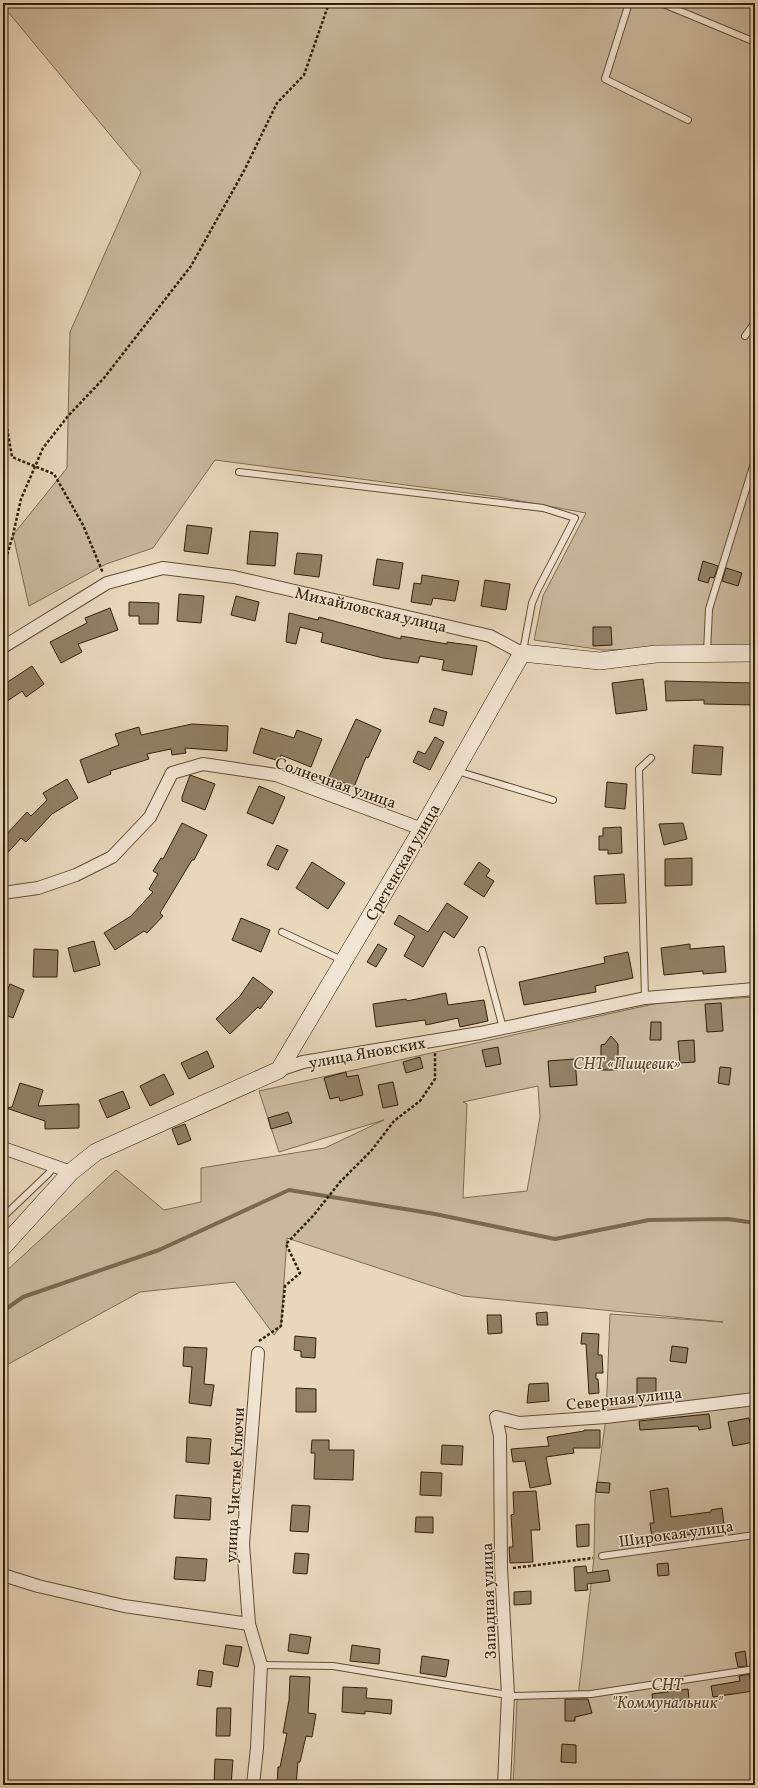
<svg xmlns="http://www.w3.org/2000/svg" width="758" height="1788" font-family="Vollkorn,serif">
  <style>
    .green { fill: #cab89d; stroke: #7e6c52; fill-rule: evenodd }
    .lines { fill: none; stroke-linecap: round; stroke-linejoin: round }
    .stream { stroke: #7b684e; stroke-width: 4 }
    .building { fill: #927f65; stroke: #331f07 }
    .lane-casing { stroke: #604d34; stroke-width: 8 }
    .street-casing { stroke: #604d34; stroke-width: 14 }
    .secondary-casing { stroke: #331f07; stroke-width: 18 }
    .path { stroke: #331f07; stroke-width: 2.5; stroke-dasharray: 3 2; stroke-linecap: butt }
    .lane { stroke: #f1e5d3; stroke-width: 6 }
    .street { stroke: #f1e5d3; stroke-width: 12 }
    .secondary { stroke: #f1e5d3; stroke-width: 17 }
    .labels { text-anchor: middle; stroke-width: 3; stroke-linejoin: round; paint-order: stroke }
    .street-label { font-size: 16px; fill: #331f07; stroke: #f1e5d3 }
    .park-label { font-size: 16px; font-style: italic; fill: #59452c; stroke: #f1e5d3 }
  </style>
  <rect width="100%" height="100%" fill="#e9d7bc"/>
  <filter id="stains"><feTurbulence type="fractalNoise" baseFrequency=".005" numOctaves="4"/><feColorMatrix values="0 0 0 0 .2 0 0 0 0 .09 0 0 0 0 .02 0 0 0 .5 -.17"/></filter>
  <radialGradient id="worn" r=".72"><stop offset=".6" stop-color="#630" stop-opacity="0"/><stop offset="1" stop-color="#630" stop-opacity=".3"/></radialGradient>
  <path class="green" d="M3,3h752v644l-152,3 -69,-10 9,-44 43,-83 -88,-16 -283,-37 -62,88 -47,16 -77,42 -16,-71 54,-67 3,-136 71,-160 -138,-166z
    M755,997v788h-242l4,-86 61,-2 16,-139 1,-59 11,-82 4,-103 113,8 -260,-26 -176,-58 -6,88 -7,9 -39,-53 -95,10 -137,75v-93l113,-104 48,40 37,-8v-34l124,-20 59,-28 -105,32 -20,-61 399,-88zM538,1086l2,31 -13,74 -64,7 4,-94 -4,-2z"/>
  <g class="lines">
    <path class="stream" d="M3,1311l20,-14 136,-47 130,-60 146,24 120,25 94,-19 79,-1 27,4"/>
  </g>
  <path class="building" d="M187,525l25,3 -4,26 -24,-3z
    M250,531l28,2 -3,33 -28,-2z
    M297,553l25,2 -3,22 -25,-3z
    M377,559l26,4 -4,26 -26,-4z
    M703,561l15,5 -4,12 -4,-1 -2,6 -10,-3z
    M726,568l16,5 -4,13 -16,-5z
    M422,575l37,6 -4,20 -22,-3 -2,7 -20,-3 3,-19 7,1z
    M485,580l25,4 -4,26 -25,-4z
    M179,594l25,2 -3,27 -24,-2z
    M236,596l23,6 -4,19 -24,-6z
    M129,602l30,1 -1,21h-19v-8h-10z
    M110,608l8,22 -40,14 4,8 -21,11 -11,-21 37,-19 -2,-5z
    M289,613l29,7 1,-3 82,22v-3l46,8v-2l30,4 -5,29 -30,-5 2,-10 -24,-4 -2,7 -35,-5 -43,-11 -19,-5 2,-9 -23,-6 -4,17 -10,-2z
    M593,627h18l1,18 -19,1z
    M32,666l12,18 -18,13 -4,-6 -19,13v-19z
    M643,679l4,31 -31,4 -4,-31z
    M665,681l90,2v22l-51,-1v-4l-38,1z
    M434,708l13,4 -4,14 -14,-4z
    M356,719l25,11 -13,28 -2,-1 -12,30 -25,-10z
    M192,724l36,2 -1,25 -42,-3 1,5 -14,2 -1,-6 -24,5 2,5 -39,12 1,3 -23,9 -8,-23 39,-15 -4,-11 24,-7 2,8z
    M261,728l33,10 3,-8 25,9 -11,28 -30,-12 -2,6 -26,-8z
    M435,737l9,5 -14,28 -17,-8 5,-11 7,3z
    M694,745l29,2 -2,28 -29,-2z
    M190,775l25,9 -10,26 -23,-9v-4z
    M67,779l11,19 -26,16 -26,28 -5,-4 -18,20v-20l24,-26 4,4 16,-16 -4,-7z
    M607,782l20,2 -2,25 -20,-2z
    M259,786l26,11 -12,27 -26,-11z
    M182,823l25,12 -13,25h-2l-32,53 3,3 -16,17 -3,-2 -29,19 -11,-17 27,-17 22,-24 -4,-3 9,-15 -5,-3 8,-13 2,1z
    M683,823l4,16 -23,6 -5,-21z
    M621,827l1,26 -14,1v-4h-9v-14h4v-8z
    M277,845l11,5 -10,20 -11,-5z
    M692,858v27l-27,1v-27z
    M312,862l33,21 -17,26 -32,-21z
    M479,862l11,8 -4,6 8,5 -10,16 -20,-13z
    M624,874l2,29 -30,1 -2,-28z
    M447,903l21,14 -14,21 -10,-7 -21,36 -19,-11 11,-20 -21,-12 5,-9 29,17z
    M241,918l29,12 -9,22 -29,-12z
    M94,941l6,24 -26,7 -6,-24z
    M378,944l9,5 -11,18 -9,-5z
    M690,944v5l34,-3 2,26 -23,2v-3l-39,4 -3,-27z
    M34,949l24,1 -1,27h-24z
    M628,952l5,26 -38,8 1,6 -72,13 -5,-23 86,-19 -1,-6z
    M253,977l20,15 -13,17 -2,-2 -28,27 -14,-15 24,-23z
    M10,984l14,6 -11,28 -10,-4v-13z
    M446,993l2,12 36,-5 4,21 -28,6 -2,-9 -32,7 -1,-5 -49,7 -3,-23 33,-5 1,2z
    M721,1003l2,28 -16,1 -2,-28z
    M651,1022h10v18h-11z
    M611,1036l7,8v15l7,4 -7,4v3h-17v-25l4,-1z
    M694,1040l1,22 -15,1 -2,-22z
    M498,1047l3,17 -15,3 -4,-17z
    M207,1051l7,16 -25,12 -8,-16z
    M420,1057l3,11 -17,5 -3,-11z
    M575,1059l2,26 -27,2 -2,-26z
    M720,1067l11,1 -2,17 -11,-2z
    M346,1072l1,5 11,-2 5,20 -23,6 -1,-4 -9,2 -6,-21z
    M164,1074l10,20 -24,12 -10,-20z
    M393,1082l5,23 -15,3 -5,-23z
    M20,1083l23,7 -5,16 41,-2v24l-34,1v-8l-39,-13 6,-1z
    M123,1091l7,17 -23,10 -8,-18z
    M288,1112l4,11 -21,6 -3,-11z
    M185,1124l6,16 -13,5 -6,-16z
    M547,1312l1,13h-11l-1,-12z
    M487,1315h14l1,18 -14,1z
    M582,1333l17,1 -1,21h4l1,18h-7v6h2l1,14 -10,1 -3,-50h-5z
    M295,1336l21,2 -1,20 -14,-1v-6l-7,-1z
    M672,1346l16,2 -2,15 -16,-2z
    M184,1347l23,1 -3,36 10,1 -3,21 -22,-3 3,-36 -9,-1z
    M637,1378h19v18l-19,-1z
    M548,1383l1,18 -22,2 2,-19z
    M296,1388l20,1v23h-20z
    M709,1414l2,14 -12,2 -1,-4 -58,4 -1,-9z
    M749,1418l5,24 -21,4 -5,-24z
    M584,1430h16v18h-27l1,5 -28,4 5,27 -21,4 -5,-27 -12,1 -2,-13 38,-3 -2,-9 37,-6z
    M187,1437l24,2 -2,25 -23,-2z
    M312,1440h17v10h25l-1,30 -39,-1 1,-26h-4z
    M442,1445l21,1 -1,19 -21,-1z
    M421,1472l21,1 -1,23 -21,-1z
    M597,1482l13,1 -1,10 -13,-1z
    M668,1488l3,29 40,-5v-2l11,-2 2,17 -22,3 1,5 -51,6 -2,-16h4l-4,-32z
    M536,1491l4,39h-9l2,32 -23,1 -1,-16h4l-2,-32 3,-1 -1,-22z
    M176,1495l35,3 -1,22 -36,-2z
    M292,1505l18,1 -2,26 -18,-1z
    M416,1517h17v16l-18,-1z
    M589,1524v22l-12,1 -1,-22z
    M295,1553l14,1 -2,20 -14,-1z
    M176,1557l31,2 -2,22 -31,-2z
    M668,1563l1,12 -11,1 -1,-12z
    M586,1566l1,7 21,-3 2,11 -23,3 1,6 -13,1 -1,-24z
    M531,1591v13l-17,1v-13z
    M290,1634l21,3 -3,17 -20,-3z
    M226,1645l16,2 -4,20 -15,-3z
    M352,1645l28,4 -1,15 -29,-3z
    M745,1651l2,15 -9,1 -3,-14z
    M422,1656l27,4 -3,17 -26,-4z
    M199,1670l14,2 -2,15 -14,-2z
    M749,1674l4,17 -40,6 -2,-11 29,-5 -1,-5z
    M290,1676l20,1 -2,36 8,1 -4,23 -6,-1 -6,26h-2l-2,23h-19l1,-18h2l7,-34h-4l6,-33z
    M343,1687l24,1 -1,10 26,2 -1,14 -26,-3v3l-23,-2z
    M688,1689l1,11 -36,2 -1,-8z
    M565,1699h23l4,14 -17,4v4h-10z
    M217,1708h14l-1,28h-14z
    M562,1744l14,1v18l-15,-1z
    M215,1759l18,1 -2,25h-17z"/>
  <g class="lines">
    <g class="lane-casing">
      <path id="lane" d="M629,3l-24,76 83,41
        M661,3l94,39
        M745,336l10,-14
        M239,472l304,36 32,10 -37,71 -6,14 -9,48
        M707,652l2,-43 46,-149
        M457,771l96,29
        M282,932l60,28
        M482,950l21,78
        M645,998l-6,-229 12,-11
        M3,1217l46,-44 5,-7
        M602,1556l153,-21
        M261,1665l72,1 181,30 77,-2 164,-25"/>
    </g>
    <g class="street-casing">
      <path id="street" d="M3,647l104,-64 56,-15 71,9 256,59 32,17
        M3,893l35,-5 38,-13 36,-18 38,-40 22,-44 31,-9 73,11 146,54
        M279,1070l24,-8 177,-29 165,-35 110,-9
        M3,1148l68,24
        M3,1575l35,11 86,20 125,18
        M253,1785l4,-37 4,-83 -12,-41 -6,-80 15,-191
        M504,1785l4,-90 -7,-127 -1,-132 -4,-19 23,6 87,-6 149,-18"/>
    </g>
    <g class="secondary-casing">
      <path id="secondary" d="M3,1247l68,-75 25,-20 183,-82 143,-241 100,-176 78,8 56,-7 99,-1"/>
    </g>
    <path class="path" d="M3,404l9,53 42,17 29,51 20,48
      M3,569l10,-34 8,-36 22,-51 25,-32 36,-38 87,-112 54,-97 32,-66 27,-28 25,-72
      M259,1341l22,-15 4,-40 15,-13 -14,-29 27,-28 27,-34 31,-31 23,-30 26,-20 15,-22v-26
      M513,1568l80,-10"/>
    <use href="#lane" class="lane"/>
    <use href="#street" class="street"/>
    <use href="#secondary" class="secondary"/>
  </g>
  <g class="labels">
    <g class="street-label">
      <text transform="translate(371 609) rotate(13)" y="6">Михайловская улица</text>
      <text transform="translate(336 782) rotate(19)" y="6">Солнечная улица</text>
      <text transform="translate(402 862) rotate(-60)" y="6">Сретенская улица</text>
      <text transform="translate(367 1052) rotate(-10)" y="6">улица Яновских</text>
      <text transform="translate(624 1398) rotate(-6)" y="6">Северная улица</text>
      <text transform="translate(234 1485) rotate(-87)" y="6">улица Чистые Ключи</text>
      <text transform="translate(676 1533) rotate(-8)" y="6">Широкая улица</text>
      <text transform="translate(488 1601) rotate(-92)" y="6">Западная улица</text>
    </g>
    <g class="park-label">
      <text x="627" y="1069">СНТ «Пищевик»</text>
      <text x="667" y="1690">СНТ<tspan x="667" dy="18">"Коммунальник"</tspan></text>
    </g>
  </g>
  <rect width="758" height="1788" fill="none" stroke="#e9d7bc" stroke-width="16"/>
  <rect x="4" y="4" width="750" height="1780" fill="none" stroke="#331f07" stroke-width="2"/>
  <rect x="8" y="8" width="742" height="1772" fill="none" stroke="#331f07"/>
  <rect width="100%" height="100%" filter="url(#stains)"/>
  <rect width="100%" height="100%" fill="url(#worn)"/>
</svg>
